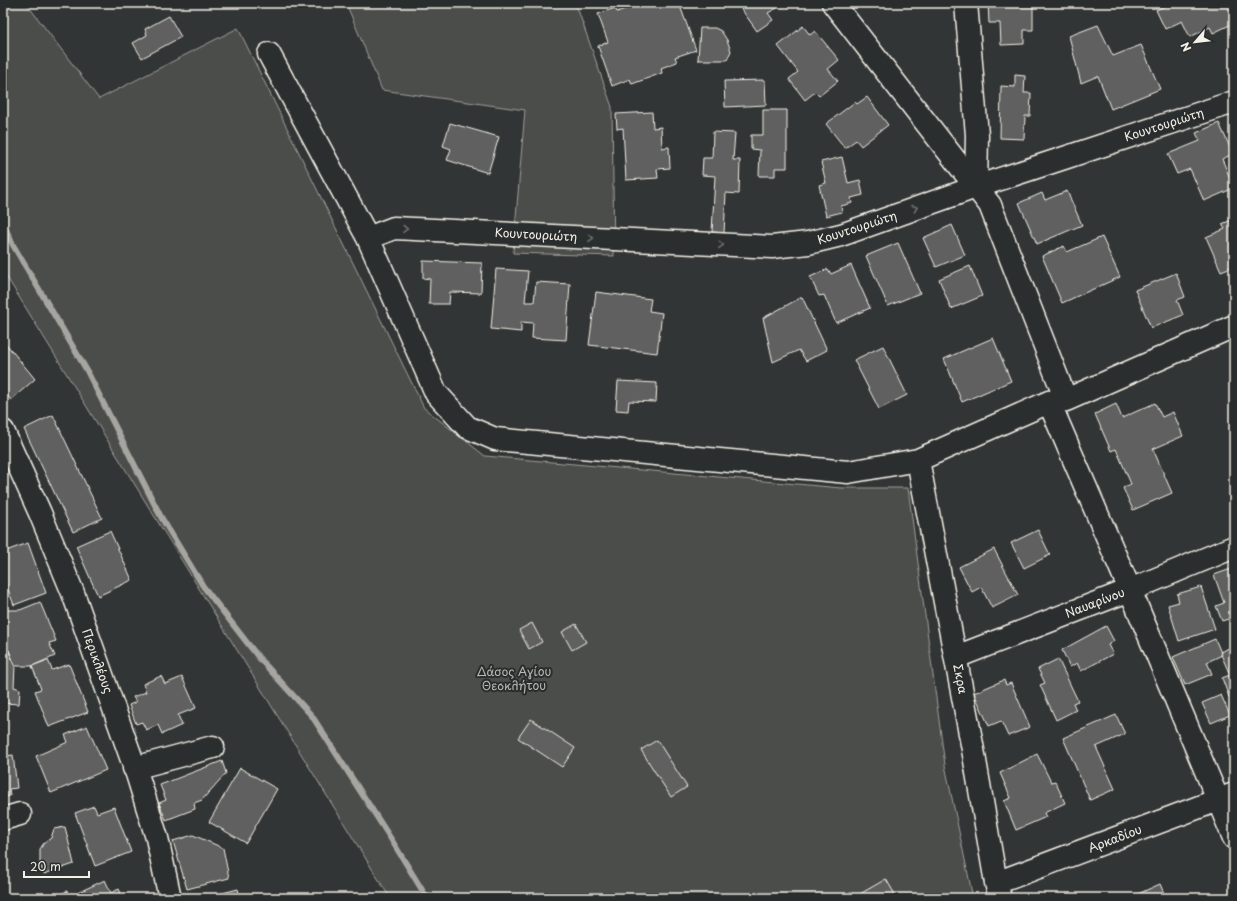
<svg xmlns="http://www.w3.org/2000/svg" width="1237" height="901" font-family="'Playpen Sans',sans-serif">
  <style>
    .green { fill: #4b4d4c; stroke: #a09f9a }
    .lines { fill: none; stroke-linecap: round; stroke-linejoin: round }
    .stream { stroke: #a6a5a0; stroke-width: 6 }
    .building { fill: #5f605f; stroke: #f4f1e8 }
    .minor-casing { stroke: #f4f1e8; stroke-width: 25 }
    .minor { stroke: #2a2d2e; stroke-width: 22 }
    .oneway { stroke: #71726f }
    .labels { text-anchor: middle; stroke-width: 4; stroke-linejoin: round; paint-order: stroke }
    .street-label { font-size: 12px; fill: #f4f1e8; stroke: #2a2d2e }
    .park-label { font-size: 12px; fill: #b9b8b1; stroke: #2a2d2e }
  </style>
  <rect width="100%" height="100%" fill="#323535"/>
  <filter id="ink" filterUnits="userSpaceOnUse"><feTurbulence type="fractalNoise" baseFrequency=".025" numOctaves="2"/><feDisplacementMap in="SourceGraphic" scale="8" xChannelSelector="R" yChannelSelector="G"/><feConvolveMatrix kernelMatrix="1 2 1 2 8 2 1 2 1" color-interpolation-filters="sRGB"/></filter>
  <g filter="url(#ink)">
    <path class="green" d="M3,3h23l73,96 139,-71 186,380 61,48 356,32h67l37,277 28,133h-583l-387,-627z
      M346,3h227l4,4 35,100 2,149 -101,-3 12,-143 -143,-20z"/>
    <g class="lines">
      <path class="stream" d="M3,223l10,22 73,124 75,148 42,69 56,72 53,58 79,123 36,59"/>
    </g>
    <path class="building" d="M632,3h47l17,47 -21,7 2,5 -16,6 1,5 -30,11 -2,-5 -18,7 -14,-40 10,-4 -10,-28 17,-6 2,4 16,-6z
      M737,3h37l3,5 -9,5 5,7 -16,11z
      M988,3h45v27h-9v14l-23,1 -1,-22h-11z
      M1163,3h23l1,3 5,-3h42v20l-21,10 -3,-6 -20,10 -8,-16 -17,8 -9,-19 9,-4z
      M169,16l12,21 -39,21 -9,-15 14,-8 -2,-6z
      M1098,25l15,31 28,-11 19,44 -49,20 -13,-33 -17,7 -12,-47z
      M803,26l7,9 5,-4 24,29 -11,9 10,12 -19,15 -4,-4 -10,8 -16,-21 9,-7 -20,-26z
      M700,28h15l6,3 6,9 4,11 -4,9h-29z
      M1015,75l10,1 -1,17h7l-1,23h-5l-1,23 -24,-1 1,-52 14,1z
      M765,80l1,25 -41,2 -1,-26z
      M867,97l21,28 -27,21 -5,-6 -11,8 -19,-24 29,-22 2,2z
      M763,110h24v58h-12v8h-16l1,-26 -9,-1v-14h12z
      M652,112l1,16 8,-1 1,21 7,-1 1,21 -13,1 1,9 -32,2 -3,-52 -6,1 -1,-15z
      M450,123l49,14 -11,36 -41,-13 4,-11 -8,-3z
      M1219,123l14,31 -11,5 12,29 -30,13 -14,-32 -13,5 -9,-20 32,-13 -4,-8z
      M713,132l22,1 -2,27h7l-1,34 -13,-1 -2,40 -12,-1 3,-56 -13,-1 1,-17h9z
      M842,157l6,26 12,-3 3,15 -12,3 1,5 -11,3 1,6 -16,4 -7,-31 7,-2 -5,-21z
      M1067,191l15,34 -45,19 -18,-41 23,-10 3,7z
      M1234,219v47l-13,5 -15,-34 19,-8 -3,-5z
      M952,225l13,30 -29,12 -13,-29z
      M1102,237l18,40 -58,26 -20,-47 22,-10 3,6z
      M898,243l22,50 -32,13 -22,-50z
      M423,261l59,2 -1,30 -31,-1 -1,12h-20l1,-25 -7,-1z
      M851,265l19,43 -34,15 -12,-28 -5,1 -9,-19 18,-8 3,5z
      M970,266l12,30 -31,13 -12,-30z
      M496,269l32,2 -3,31h9l2,-20 34,2 -4,56 -34,-2 1,-15 -12,-1v10l-30,-3z
      M1176,273l9,24 -8,3 6,15 -32,13 -16,-38z
      M596,292l55,7 -2,12 13,2 -5,40 -68,-8z
      M802,297l25,53 -21,11 -7,-11 -26,12 -10,-44z
      M993,338l18,43 -49,21 -18,-43z
      M7,345l28,34 -24,21 -8,-10v-42z
      M883,346l24,49 -28,14 -25,-49z
      M618,381l39,2 -1,19 -27,-1 -1,10 -12,-1z
      M1155,403l7,14 11,-5 10,24 -30,13 19,44 -39,17 -10,-22 8,-4 -15,-35 -5,2 -16,-37 21,-10 6,14z
      M53,415l49,103 -29,14 -49,-103z
      M1038,530l12,25 -26,13 -13,-25z
      M110,531l22,49 -34,16 -22,-50z
      M28,543l18,50 -32,12 -11,-29v-24z
      M994,549l24,46 -26,13 -11,-21 -9,5 -13,-25z
      M1234,568v49l-12,4 -6,-15 8,-3 -10,-28z
      M1201,587l14,42 -36,12 -11,-36 11,-3 -2,-8z
      M40,602l16,39 -7,2 6,13 -23,10h-17l-12,-28v-28h17z
      M532,623l10,19 -13,7 -10,-19z
      M576,624l10,18 -14,8 -10,-18z
      M1106,626l8,15 -6,4 5,9 -32,17 -4,-8 -7,4 -8,-17z
      M1215,639l7,16 -15,7 5,12 -27,11 -12,-28z
      M1234,646v49l-5,2 -7,-19 8,-3 -10,-23z
      M9,650l6,16 -1,21 6,2 -1,15 -16,-1v-52z
      M1058,659l20,42 -5,2 3,7 -20,10 -16,-35 5,-2 -7,-14z
      M48,660l4,10 17,-6 19,48 -39,15 -14,-36 6,-2 -9,-23z
      M161,676l4,8 17,-7 14,31 -18,7 4,10 -20,9 -4,-9 -12,5 -4,-8 -6,2 -7,-19 7,-3 -3,-5 13,-5 -3,-8z
      M1004,680l2,5 5,-2 19,44 -22,9 -7,-15 -12,5 -15,-33z
      M1221,695l9,20 -19,8 -9,-20z
      M1116,715l9,19 -29,13 19,42 -25,11 -27,-62z
      M531,719l44,29 -13,19 -44,-29z
      M87,726l19,44 -55,23 -15,-37 32,-14 -3,-7z
      M657,740l30,47 -16,10 -30,-47z
      M3,751h1l1,5 8,-1 4,33 -8,1 1,7 -7,1z
      M1037,754l14,28 4,-1 10,22 -21,10 2,4 -30,13 -12,-29 7,-3 -11,-25z
      M222,761l4,12 -24,27 -8,3 1,6 -29,11 -7,-17 7,-3 -6,-15z
      M240,768l37,21 -31,54 -37,-21z
      M94,806l3,7 17,-6 17,45 -36,14 -20,-53z
      M65,827l9,37 -30,10 -4,-9v-16l4,-6 7,-5 3,-9z
      M193,835l30,13 6,30 -42,11 -14,-48z
      M886,879l11,19h-44z
      M105,880l6,13 8,-4 4,9h-41l-3,-6z
      M1160,884l6,14h-37z
      M238,889l2,9h-37z
      M67,891l3,7h-17z
      M966,895v3h-27v-2z"/>
    <g class="lines">
      <g class="minor-casing">
        <path id="minor" d="M833,3l157,202 76,195
          M966,3l11,132 -1,52
          M269,54l99,184 68,155 31,34 28,12 353,33 70,-12 131,-58 17,-2 168,-74
          M368,238l26,-10 378,19 36,-4 33,-8 135,-48 258,-85
          M1049,402l81,188 104,248
          M3,431l37,82 33,80 64,181 20,64 13,60
          M918,460l56,295 22,128 4,15
          M956,657l174,-67 104,-43
          M134,768l79,-21
          M3,819l17,-5
          M996,883l238,-89"/>
      </g>
      <use href="#minor" class="minor"/>
    </g>
    <defs><path id="oneway-chevron" d="M-2-3.5L2.5 0L-2 3.5" fill="none" stroke-width="1.6" stroke-linecap="round" stroke-linejoin="round"/></defs>
    <g class="oneway">
      <use href="#oneway-chevron" transform="translate(915 208) rotate(-20)"/>
      <use href="#oneway-chevron" transform="translate(405 229) rotate(3)"/>
      <use href="#oneway-chevron" transform="translate(591 238) rotate(3)"/>
      <use href="#oneway-chevron" transform="translate(721 245) rotate(3)"/>
    </g>
  </g>
  <g class="labels">
    <g class="street-label">
      <text transform="translate(1164 125) rotate(-18)" y="4">Κουντουριώτη</text>
      <text transform="translate(857 228) rotate(-18)" y="4">Κουντουριώτη</text>
      <text transform="translate(536 235) rotate(3)" y="4">Κουντουριώτη</text>
      <text transform="translate(1095 603) rotate(-21)" y="4">Ναυαρίνου</text>
      <text transform="translate(97 661) rotate(70)" y="4">Περικλέους</text>
      <text transform="translate(960 679) rotate(79)" y="4">Σκρα</text>
      <text transform="translate(1115 839) rotate(-21)" y="4">Αρκαδίου</text>
    </g>
    <g class="park-label">
      <text x="514" y="676">Δάσος Αγίου<tspan x="514" dy="14">Θεοκλήτου</tspan></text>
    </g>
  </g>
  <rect width="1237" height="901" fill="none" stroke="#2a2d2e" stroke-width="16"/>
  <rect x="8" y="8" width="1221" height="885" fill="none" stroke="#f4f1e8" stroke-width="1.5" filter="url(#ink)"/>
  <g transform="translate(1195 42) rotate(242)" stroke="#2a2d2e" stroke-width="3" paint-order="stroke">
  <path d="M0-3L7 15L0 10L-7 15Z" fill="#f4f1e8"/>
  <text y="-6" font-size="11" font-weight="bold" text-anchor="middle" fill="#f4f1e8">N</text>
  </g>
  <path d="M24 871v6h65v-6" fill="none" stroke="#f4f1e8" stroke-width="2"/>
  <text x="30" y="871" font-size="12" fill="#f4f1e8" stroke="#2a2d2e" stroke-width="3" paint-order="stroke">20 m</text>
</svg>
